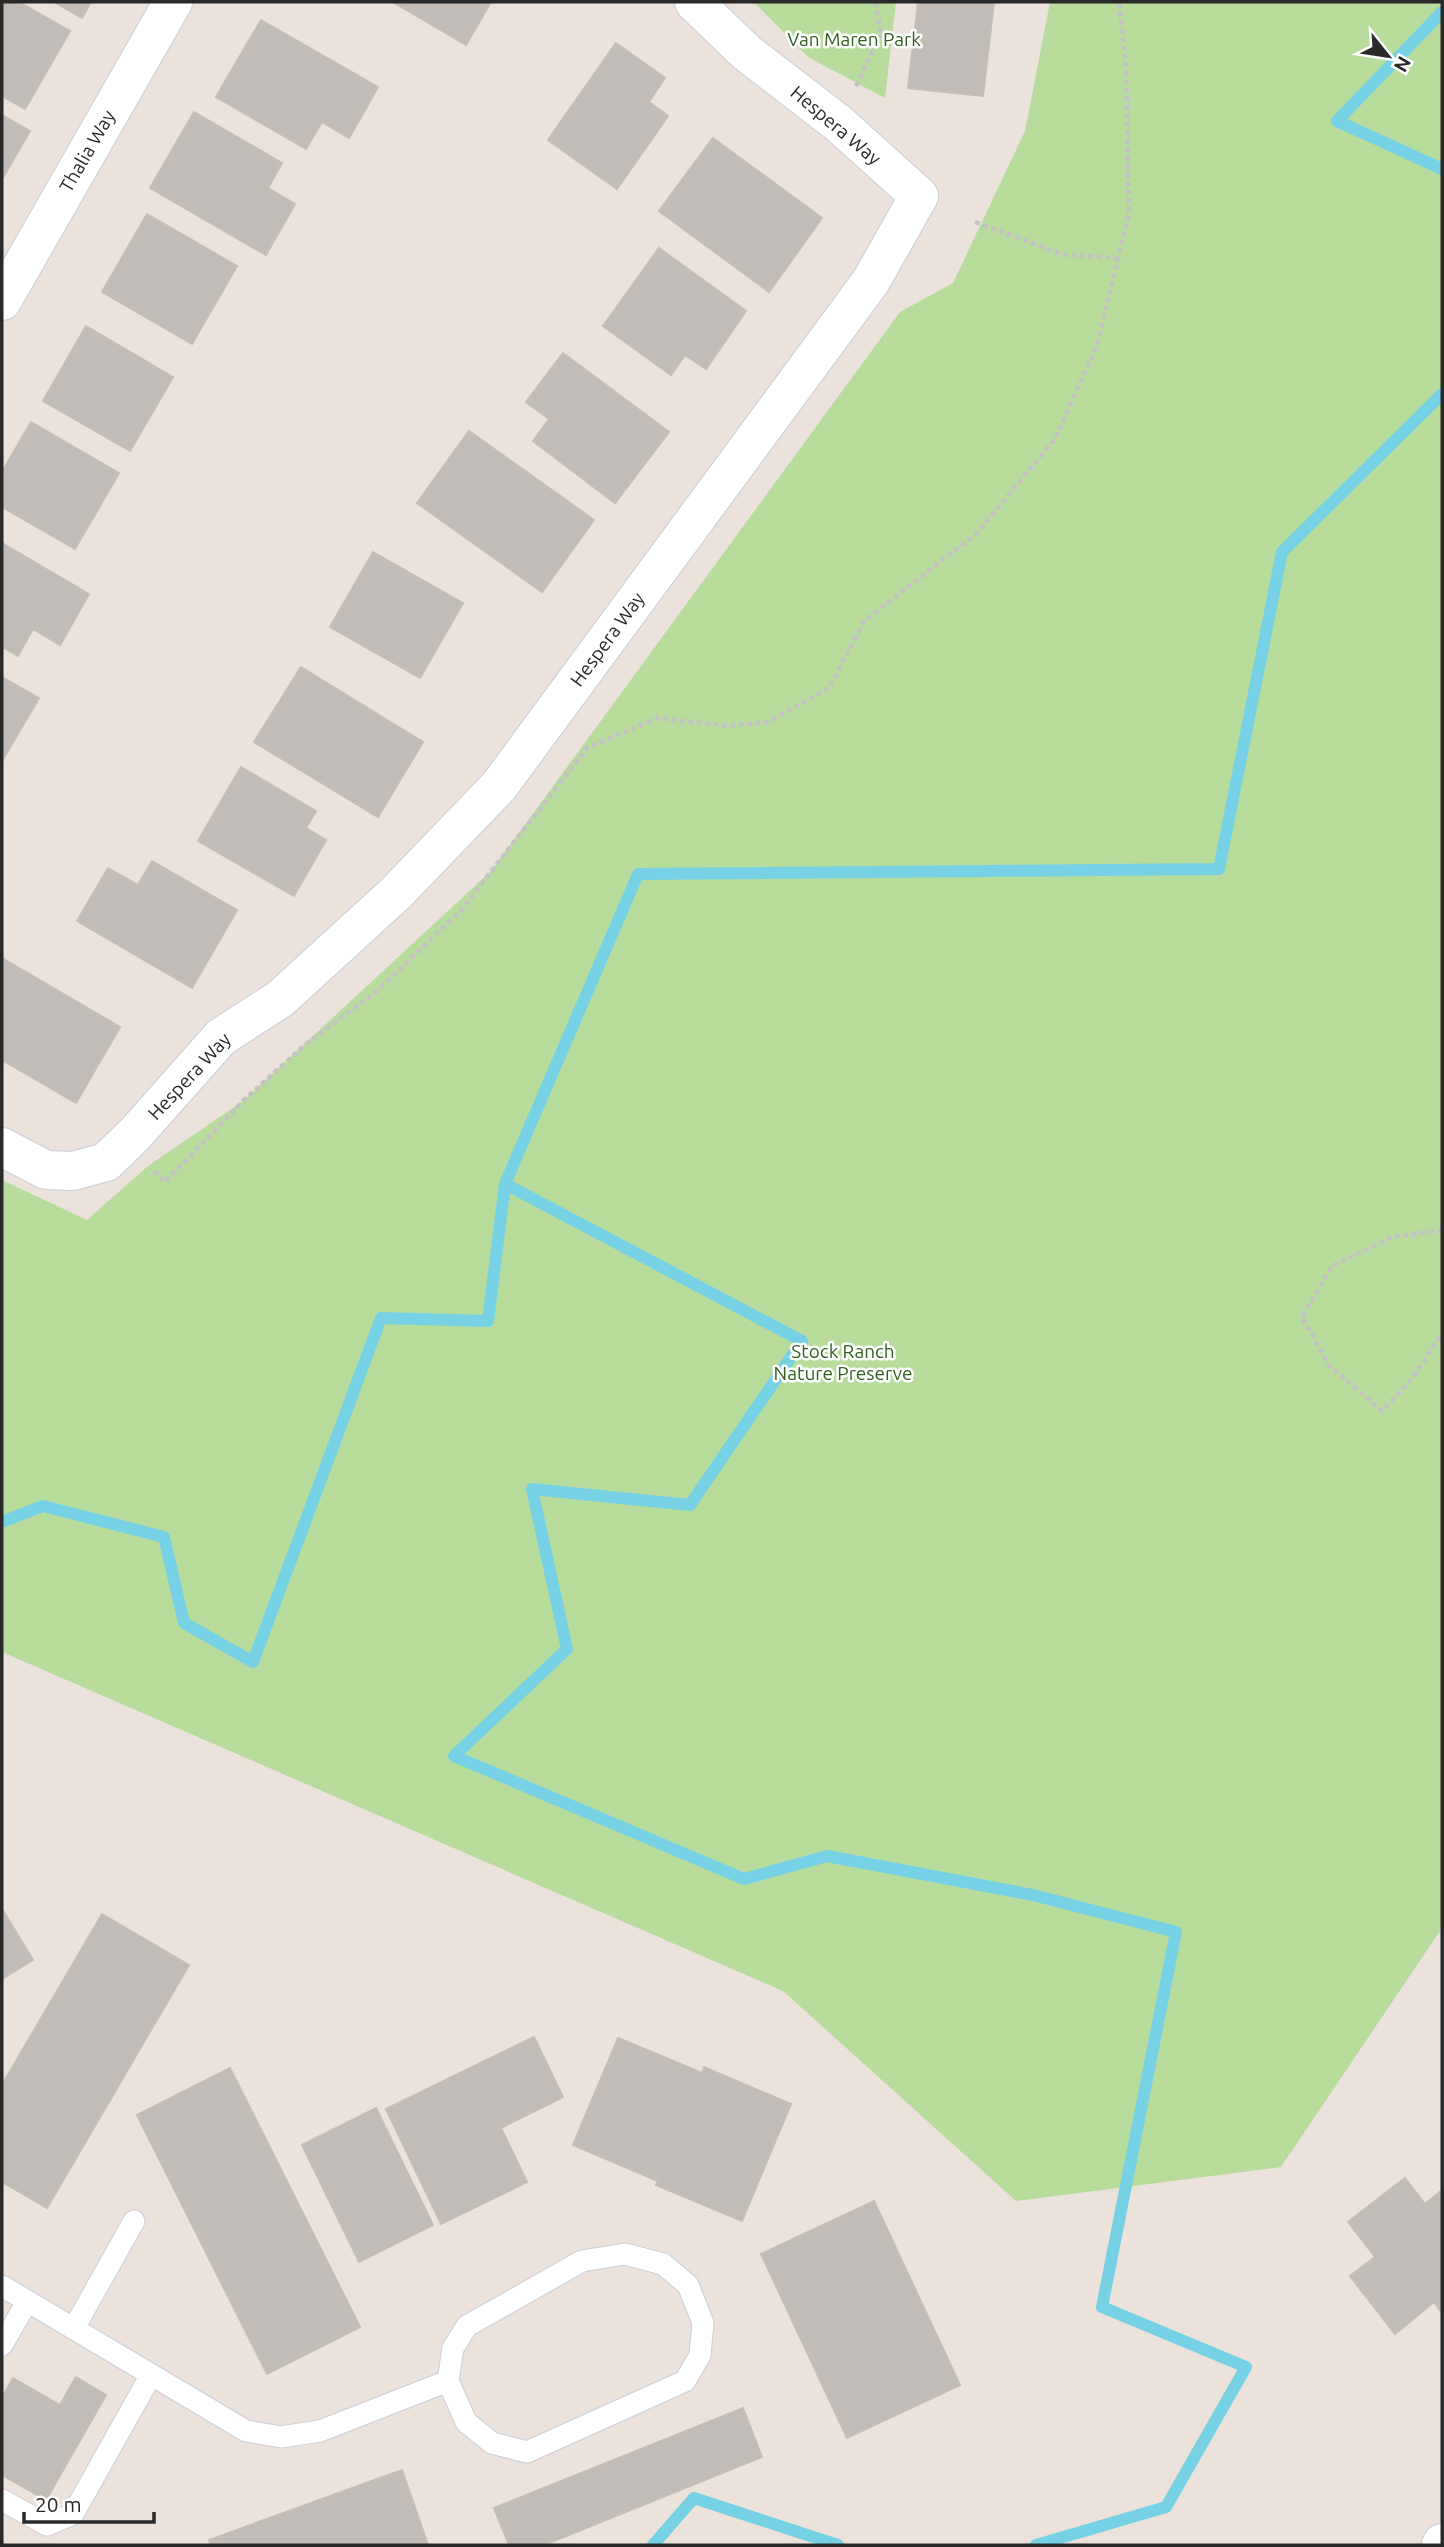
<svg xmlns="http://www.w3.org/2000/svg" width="1444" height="2547" font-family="Ubuntu,sans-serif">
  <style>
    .green { fill: #b8dc9c }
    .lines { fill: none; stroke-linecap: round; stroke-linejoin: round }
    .stream { stroke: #77d1e4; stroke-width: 12 }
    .building { fill: #c2bcb8; stroke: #c5beb5; stroke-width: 2 }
    .lane-casing { stroke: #caced9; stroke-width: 23 }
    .street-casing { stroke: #caced9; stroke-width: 40 }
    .path { stroke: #c3c3c3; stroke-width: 4.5; stroke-dasharray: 5 3.5; stroke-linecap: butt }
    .lane { stroke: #fff; stroke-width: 21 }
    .street { stroke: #fff; stroke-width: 38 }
    .labels { text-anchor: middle; stroke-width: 5; stroke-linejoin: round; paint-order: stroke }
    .park-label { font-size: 19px; fill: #325f1f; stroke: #fff }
    .street-label { font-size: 19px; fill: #292929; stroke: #fff }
  </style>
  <rect width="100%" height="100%" fill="#eae2db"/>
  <path class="green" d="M754,2h142l-11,96 -77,-41z
    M1050,2h392v1926l-161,239 -265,34 -233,-210 -781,-339v-472l85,40 61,-54 95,-65 248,-230 409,-559 53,-29 72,-152z"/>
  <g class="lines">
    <path class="stream" d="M1442,12l-105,109 105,48
      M505,1184l297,157 -112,164 -158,-16 35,160 -113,107 290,123 83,-23 206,39 143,37 -74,375 144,60 -80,140 -130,38
      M2,1522l41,-16 121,31 20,86 69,39 128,-344 107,3 17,-137 133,-310 581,-5 63,-317 160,-158
      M653,2545l41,-47 144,47"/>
  </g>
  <path class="building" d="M2,2h17l51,29 -45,78 -23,-13z
    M54,2h37l-9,16z
    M393,2h98l-25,43z
    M918,2h76l-11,94 -75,-8z
    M261,20l117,67 -29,51 -27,-16 -16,27 -90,-52z
    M616,43l49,35 -16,24 19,14 -51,73 -69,-49z
    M194,112l88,51 -14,25 27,16 -29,51 -116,-67z
    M2,115l28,16 -28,48z
    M713,138l109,80 -53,74 -110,-81z
    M147,214l90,52 -45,78 -90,-52z
    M659,248l87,63 -40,58 -21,-14 -14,20 -68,-49z
    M86,326l87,51 -43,74 -87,-50z
    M563,353l106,79 -54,71 -82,-62 16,-22 -23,-17z
    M31,422l88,51 -44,76 -73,-42v-35z
    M469,431l125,89 -52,72 -125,-89z
    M2,543l87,51 -29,51 -27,-16 -15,27 -16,-9z
    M373,552l90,51 -43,75 -90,-51z
    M301,667l122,75 -45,75 -124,-75z
    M2,677l37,21 -37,63z
    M241,767l75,44 -10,17 20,12 -32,56 -96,-55z
    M152,861l85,49 -45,78 -115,-67 31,-53 30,17z
    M2,958l118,69 -44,76 -74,-43z
    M2,1909l31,51 -31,19z
    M102,1914l87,51 -142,243 -45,-26v-97z
    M534,2037l29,60 -62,31 26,54 -86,42 -55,-115z
    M618,2038l84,35 2,-6 87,37 -49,117 -86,-36 2,-4 -85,-36z
    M230,2068l130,259 -93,47 -130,-259z
    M376,2108l57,117 -74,37 -57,-117z
    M1405,2178l20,26 17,-14v123l-8,-11 -39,32 -45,-58 25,-19 -27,-35z
    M874,2201l86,184 -113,53 -86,-184z
    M76,2377l30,18 -60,105 -44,-25v-77l11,-20 47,27z
    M743,2408l19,49 -218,88h-35l-15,-37z
    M402,2470l26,75h-217l-2,-5z"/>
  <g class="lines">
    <g class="lane-casing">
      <path id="lane" d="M625,2254l38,10 25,21 15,38 -3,32 -15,26 -158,71 -35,-9 -26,-21 -18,-41 5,-33 14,-22 115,-65z
        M2,2286l244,145 35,6 39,-6 128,-50
        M74,2328l60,-107
        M2,2345l25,-43
        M2,2500l45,25 26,-11 78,-139"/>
    </g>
    <g class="street-casing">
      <path id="street" d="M2,301l171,-299
        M2,1147l44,23 27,1 33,-9 29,-28 86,-97 59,-38 116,-106 103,-107 372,-505 48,-85 -81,-73 -91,-70 -53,-51
        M1441,2545l1,-2"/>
    </g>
    <path class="path" d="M856,86l25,-53 -6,-31
      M975,222l90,33 53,3
      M154,1171l11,11 78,-81 63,-57 69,-51 87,-84 126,-162 71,-29 70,8 38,-4 62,-34 35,-67 111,-86 80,-96 42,-94 32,-132 -3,-146 -7,-65
      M1442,1230l-50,7 -60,29 -30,51 27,48 53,46 31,-34 29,-43"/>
    <use href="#lane" class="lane"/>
    <use href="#street" class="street"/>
  </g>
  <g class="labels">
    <g class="park-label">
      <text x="854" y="46">Van Maren Park</text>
      <text x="843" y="1358">Stock Ranch<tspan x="843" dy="22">Nature Preserve</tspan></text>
    </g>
    <g class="street-label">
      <text transform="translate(836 125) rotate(40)" y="7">Hespera Way</text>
      <text transform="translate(87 151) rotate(-60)" y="7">Thalia Way</text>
      <text transform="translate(607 639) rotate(-54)" y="7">Hespera Way</text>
      <text transform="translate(189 1076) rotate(-47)" y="7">Hespera Way</text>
    </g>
  </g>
  <rect width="1444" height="2547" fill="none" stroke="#292929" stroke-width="7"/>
  <g transform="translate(1388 56) rotate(120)" stroke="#ffffff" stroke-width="5" paint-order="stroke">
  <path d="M0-5L12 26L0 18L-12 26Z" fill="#292929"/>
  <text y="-10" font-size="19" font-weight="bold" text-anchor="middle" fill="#292929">N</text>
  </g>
  <path d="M24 2512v10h130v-10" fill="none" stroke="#292929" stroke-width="3.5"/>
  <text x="35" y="2512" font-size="21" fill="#292929" stroke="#ffffff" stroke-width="5" paint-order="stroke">20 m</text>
</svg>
